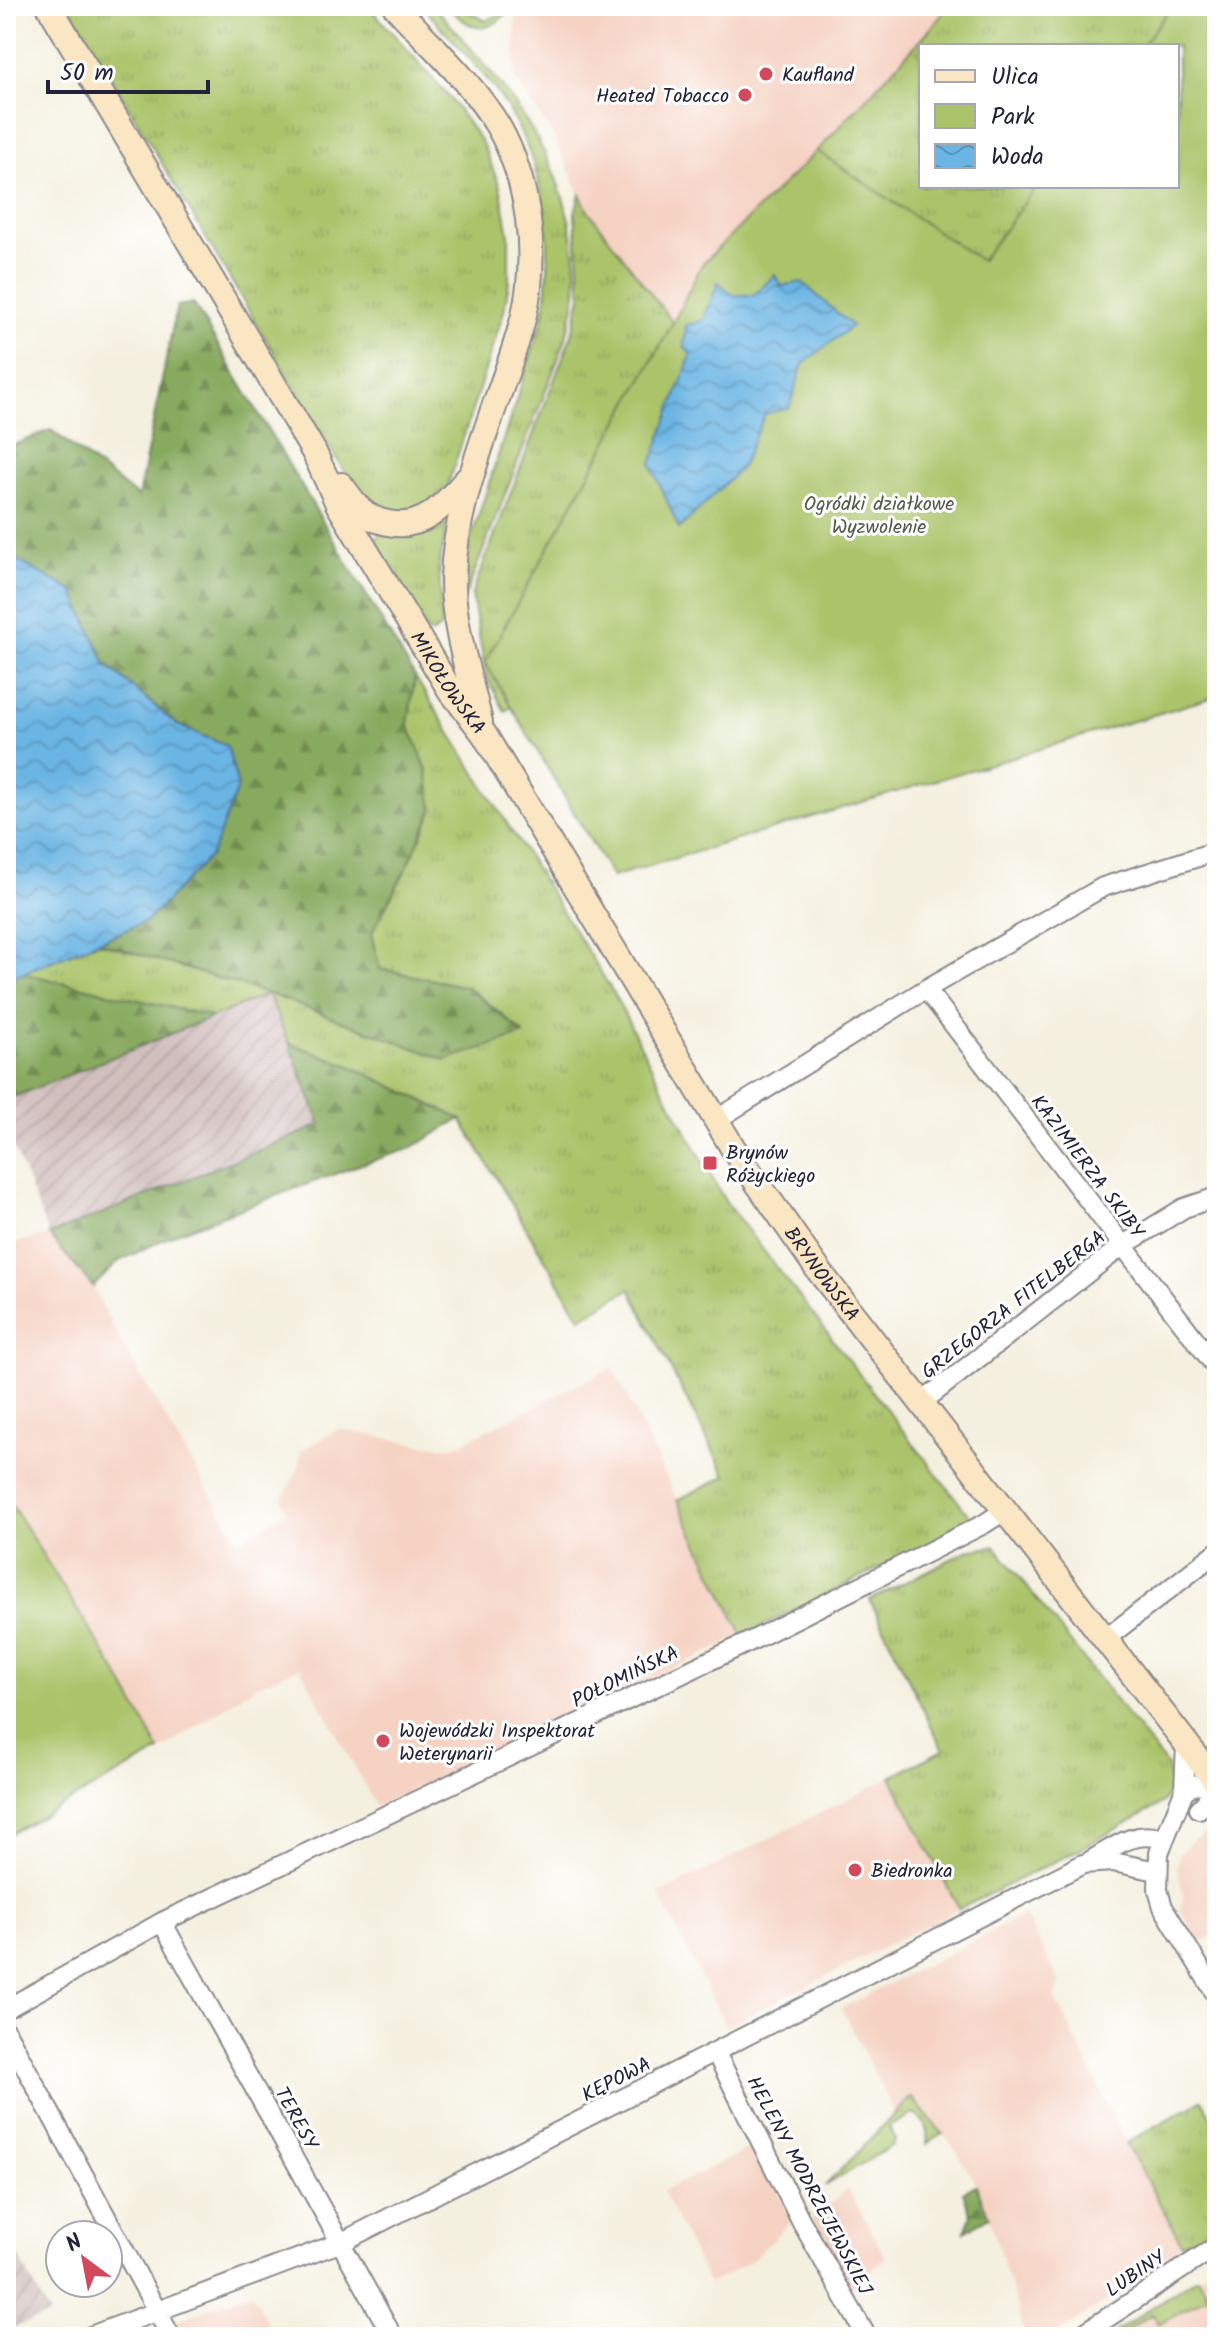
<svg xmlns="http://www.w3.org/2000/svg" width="1223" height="2343" font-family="Kalam,sans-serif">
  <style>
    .built { fill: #f5d2c2 }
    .industrial { fill: url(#industrial-furrows) }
    .grass { fill: url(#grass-tufts); stroke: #667352; stroke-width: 2 }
    .forest { fill: url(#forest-firs); stroke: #55664c; stroke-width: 2 }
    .green { fill: #abc46a; stroke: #667352; stroke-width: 2 }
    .water { fill: url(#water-waves); stroke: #466c90; stroke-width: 2 }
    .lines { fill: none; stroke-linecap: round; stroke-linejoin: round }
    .minor-casing { stroke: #8b898d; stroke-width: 22 }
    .secondary-casing { stroke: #8b898d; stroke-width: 28 }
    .minor { stroke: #fff; stroke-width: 18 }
    .secondary { stroke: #fbe6c4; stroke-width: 24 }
    .poi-dot { fill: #d1495b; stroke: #fff; stroke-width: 3 }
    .labels { text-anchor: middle; stroke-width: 6; stroke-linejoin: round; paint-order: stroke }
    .poi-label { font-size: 20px; fill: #22223b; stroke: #fff; text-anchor: start }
    .park-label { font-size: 20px; fill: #525b4b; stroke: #fff }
    .street-label { font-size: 20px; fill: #22223b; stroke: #fff }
  </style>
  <defs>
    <pattern id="industrial-furrows" width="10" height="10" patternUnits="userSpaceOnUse" patternTransform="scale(2)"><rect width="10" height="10" fill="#d1bfbd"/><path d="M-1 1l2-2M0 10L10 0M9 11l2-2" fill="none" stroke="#b3a4a3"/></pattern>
    <pattern id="grass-tufts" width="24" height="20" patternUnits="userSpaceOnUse" patternTransform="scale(2)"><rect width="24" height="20" fill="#abc46a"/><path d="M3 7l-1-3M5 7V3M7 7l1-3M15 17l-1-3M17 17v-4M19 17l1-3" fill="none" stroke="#93a85d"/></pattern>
    <pattern id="forest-firs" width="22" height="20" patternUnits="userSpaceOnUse" patternTransform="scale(2)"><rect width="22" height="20" fill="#88aa5e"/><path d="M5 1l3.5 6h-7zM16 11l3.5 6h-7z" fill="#6f8a4f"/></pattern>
    <pattern id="water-waves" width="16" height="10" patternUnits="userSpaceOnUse" patternTransform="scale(2)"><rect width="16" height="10" fill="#6bb5e4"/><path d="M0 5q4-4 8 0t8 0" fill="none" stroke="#5893ba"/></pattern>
  </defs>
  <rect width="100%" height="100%" fill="#fff"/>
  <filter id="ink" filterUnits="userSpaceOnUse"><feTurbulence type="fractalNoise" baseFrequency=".0125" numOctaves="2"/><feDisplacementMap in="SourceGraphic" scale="16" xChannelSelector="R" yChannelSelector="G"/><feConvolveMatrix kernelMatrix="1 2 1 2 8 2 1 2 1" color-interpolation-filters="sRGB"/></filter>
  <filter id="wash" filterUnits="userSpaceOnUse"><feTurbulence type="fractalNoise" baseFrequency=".006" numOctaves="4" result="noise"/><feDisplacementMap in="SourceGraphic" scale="32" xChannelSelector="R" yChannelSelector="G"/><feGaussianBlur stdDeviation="1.8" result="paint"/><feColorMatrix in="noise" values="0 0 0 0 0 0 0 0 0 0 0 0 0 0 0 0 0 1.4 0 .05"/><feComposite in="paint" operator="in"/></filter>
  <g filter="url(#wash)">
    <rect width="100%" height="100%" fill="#f4f0df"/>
    <path class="built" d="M516,6h432l-14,19 -117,126 -115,113 -29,59 -86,-114 -33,-72 -39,-60z
      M49,1235l44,52 26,52 119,202 49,-29 -5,-13 16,-29 3,-19 37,-22 80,15 29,3 13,-3 153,-77 130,269 -367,170 -76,-139 -44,19 -96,65 -40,-73 -114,-182v-251z
      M891,1777l68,132 -233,118 -67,-133z
      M1217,1825v109l-18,8 -19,-33 3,-11 -6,-34 3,-10 12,-13z
      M1025,1915l35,68 -5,14 71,146 56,101 -40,27 1,6 -91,60h-26l-37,-120 -18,-42 -21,-33 -39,-45 -16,17 -54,-106z
      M755,2146l37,74 -42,42 -41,22 -47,-93z
      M848,2189l38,69 -33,27 -7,-4 -34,-60 1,-3z
      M1217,2267v70h-101l37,-23 6,9 50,-28 -11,-18z
      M252,2292l22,45h-90l-9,-16z"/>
    <path class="industrial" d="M269,994l53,131 -273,110 -43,-107v-28z
      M13,2247l37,68 -44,15v-78z"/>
    <path class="grass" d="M69,6h299l78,87 36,50 18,43 9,48v47l-5,30 -57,177 -33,26 -38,-2 -27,-32z
      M422,6h12c64,73 130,144 140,245 2,15 4,33 1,48 -2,14 -7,28 -10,42l-99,253 1,-43 76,-233c14,-82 0,-167 -52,-234 -21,-27 -46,-52 -69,-78z
      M447,6h11l28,15 27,-15c-24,31 -41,26 -66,0z
      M948,6h224l-30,40h-221v140h116l-56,75 -164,-110 117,-126z
      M580,194l7,15 86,114 -188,339 27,45 -7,4 -19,-35 -14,-82 100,-260 9,-37 -6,-84z
      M441,522l6,3 -8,41 3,60 -9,7h-5l-54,-91 6,-8z
      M415,677l198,315 51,99 61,110 246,317 -15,12 -213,106 -66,-136 49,-24 -96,-187 -50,29 -119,-199 -111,-53 -61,-23 -21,-49 -55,23 -192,-44 78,-31 170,52 254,40 -20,-19 -36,-28 -87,-18 -9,-35 36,-67 26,-57 -6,-40 -19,-47z
      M995,1546l172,220 4,18 -8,19 -83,46 -121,60 -68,-132 52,-27 -73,-150 97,-49z
      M911,2097l32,37 -16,10c2,-12 -2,-27 -15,-30l-23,13 6,13 -2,5 -68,41z
      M1202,2100l15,27v99l-35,18 -56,-101z
      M1195,2278l3,-1 11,18 -50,29 -7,-10 -36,23h-8z"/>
    <path class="forest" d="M193,303l222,374 -7,46 19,47 6,40 -26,57 -36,67 9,35 87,18 57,47 -78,26 -177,-66 -170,-52 48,-21 64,-66 27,-69 -11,-40 -49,-21 -72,-61 -33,-73 -67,-37v-106l45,-18 87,67 39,-191z
      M21,973l192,44 -207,83v-120z
      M289,1043l61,23 111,53 -52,30 -50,16 -180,67 -60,29 -26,26 -44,-52 272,-110z
      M976,2185l13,32 -24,14 6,-16 -8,-23z"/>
    <path class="green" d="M1172,6h45v690l-605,181 -127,-215 188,-339 29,-59 115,-113 164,110 56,-75h140v-140h-35z
      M6,1496l114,182 40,73 -154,85z"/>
    <path class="water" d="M775,275l6,11 21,-4 50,44 -49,38 -14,44 -24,6 -24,54 -62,61 -28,-65 40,-109 -7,-9 2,-21 17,-4 15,-39 15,13h21z
      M6,554l67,37 33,74 71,60 50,21 11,41 -27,68 -64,66 -141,59z"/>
  </g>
  <g filter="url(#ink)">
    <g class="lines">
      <g class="minor-casing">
        <path id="minor" d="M926,989l291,379
          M716,1120l210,-131 177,-102 114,-36
          M921,1403l201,-157 62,-38 33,-11
          M1104,1640l113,-88
          M1186,1745l-2,46 -25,62 -1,37 5,17 54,89
          M1184,1791l7,-5 24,-6 -9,22 -7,7
          M1090,1861c24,-14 45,-32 73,-22
          M162,1922l231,415
          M6,2009l156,-87 589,-281 233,-117 20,-13
          M6,2031l165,306
          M716,2053l85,168 66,116
          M88,2337l254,-95 741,-378 30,-2 44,9
          M1078,2337l139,-91"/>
      </g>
      <g class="secondary-casing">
        <g id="secondary">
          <path id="s1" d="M49,6l265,446 24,52 112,186 34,44 249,414 86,123 398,512"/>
          <path d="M395,6c34,38 76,75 103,120 31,54 40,129 26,189 -8,34 -21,66 -32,98 -18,53 -38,109 -39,166 -1,43 17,100 27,143"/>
          <path d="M341,485c6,8 12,17 20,25 7,7 17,11 27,13 38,8 59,-22 82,-47"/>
        </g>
      </g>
      <use href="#minor" class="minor"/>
      <use href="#secondary" class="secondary"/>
    </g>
  </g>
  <g class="poi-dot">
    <circle cx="766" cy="74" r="8"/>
    <circle cx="745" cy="95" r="8"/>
    <rect x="702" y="1155" width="16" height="16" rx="4"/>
    <circle cx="383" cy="1741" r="8"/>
    <circle cx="855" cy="1870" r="8"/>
  </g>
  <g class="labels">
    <g class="poi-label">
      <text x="782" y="81">Kaufland</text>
      <text x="729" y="102" text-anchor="end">Heated Tobacco</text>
      <text x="726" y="1159">Brynów<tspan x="726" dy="23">Różyckiego</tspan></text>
      <text x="399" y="1737">Wojewódzki Inspektorat<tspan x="399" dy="23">Weterynarii</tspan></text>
      <text x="871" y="1877">Biedronka</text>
    </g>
    <g class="park-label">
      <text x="879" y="510">Ogródki działkowe<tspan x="879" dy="23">Wyzwolenie</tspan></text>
    </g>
    <g class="street-label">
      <text dy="7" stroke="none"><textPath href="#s1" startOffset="786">MIKOŁOWSKA</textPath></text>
      <text transform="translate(1088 1166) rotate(53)" y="7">KAZIMIERZA SKIBY</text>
      <text dy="7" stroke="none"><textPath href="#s1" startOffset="1486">BRYNOWSKA</textPath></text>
      <text transform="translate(1013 1304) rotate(-38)" y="7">GRZEGORZA FITELBERGA</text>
      <text transform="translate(625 1676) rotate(-26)" y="7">POŁOMIŃSKA</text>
      <text transform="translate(616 2079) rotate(-27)" y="7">KĘPOWA</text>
      <text transform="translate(297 2118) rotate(61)" y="7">TERESY</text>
      <text transform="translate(810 2185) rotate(62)" y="7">HELENY MODRZEJEWSKIEJ</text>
      <text transform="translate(1135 2273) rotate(-34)" y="7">LUBINY</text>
    </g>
  </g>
  <rect width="1223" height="2343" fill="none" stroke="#fff" stroke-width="32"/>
  <rect x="919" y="44" width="260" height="144" fill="#ffffff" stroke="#a7a7b1" stroke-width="2"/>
  <rect x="935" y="70" width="40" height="12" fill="#fbe6c4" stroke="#a7a7b1" stroke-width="2"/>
  <text x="991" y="84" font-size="24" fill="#22223b">Ulica</text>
  <rect x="935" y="104" width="40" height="24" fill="#abc46a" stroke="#a7a7b1" stroke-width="2"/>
  <text x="991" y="124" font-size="24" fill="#22223b">Park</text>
  <rect x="935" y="144" width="40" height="24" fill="url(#water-waves)" stroke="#a7a7b1" stroke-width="2"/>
  <text x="991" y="164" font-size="24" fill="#22223b">Woda</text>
  <g transform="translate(84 2259) rotate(328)"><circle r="38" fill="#ffffff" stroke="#a7a7b1" stroke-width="2"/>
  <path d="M0-6L14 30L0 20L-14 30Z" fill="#d1495b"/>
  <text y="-12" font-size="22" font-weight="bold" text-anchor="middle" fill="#22223b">N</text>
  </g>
  <path d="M48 80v12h160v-12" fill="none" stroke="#22223b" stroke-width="4"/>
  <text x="60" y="80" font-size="24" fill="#22223b" stroke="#ffffff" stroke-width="6" paint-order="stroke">50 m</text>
</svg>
